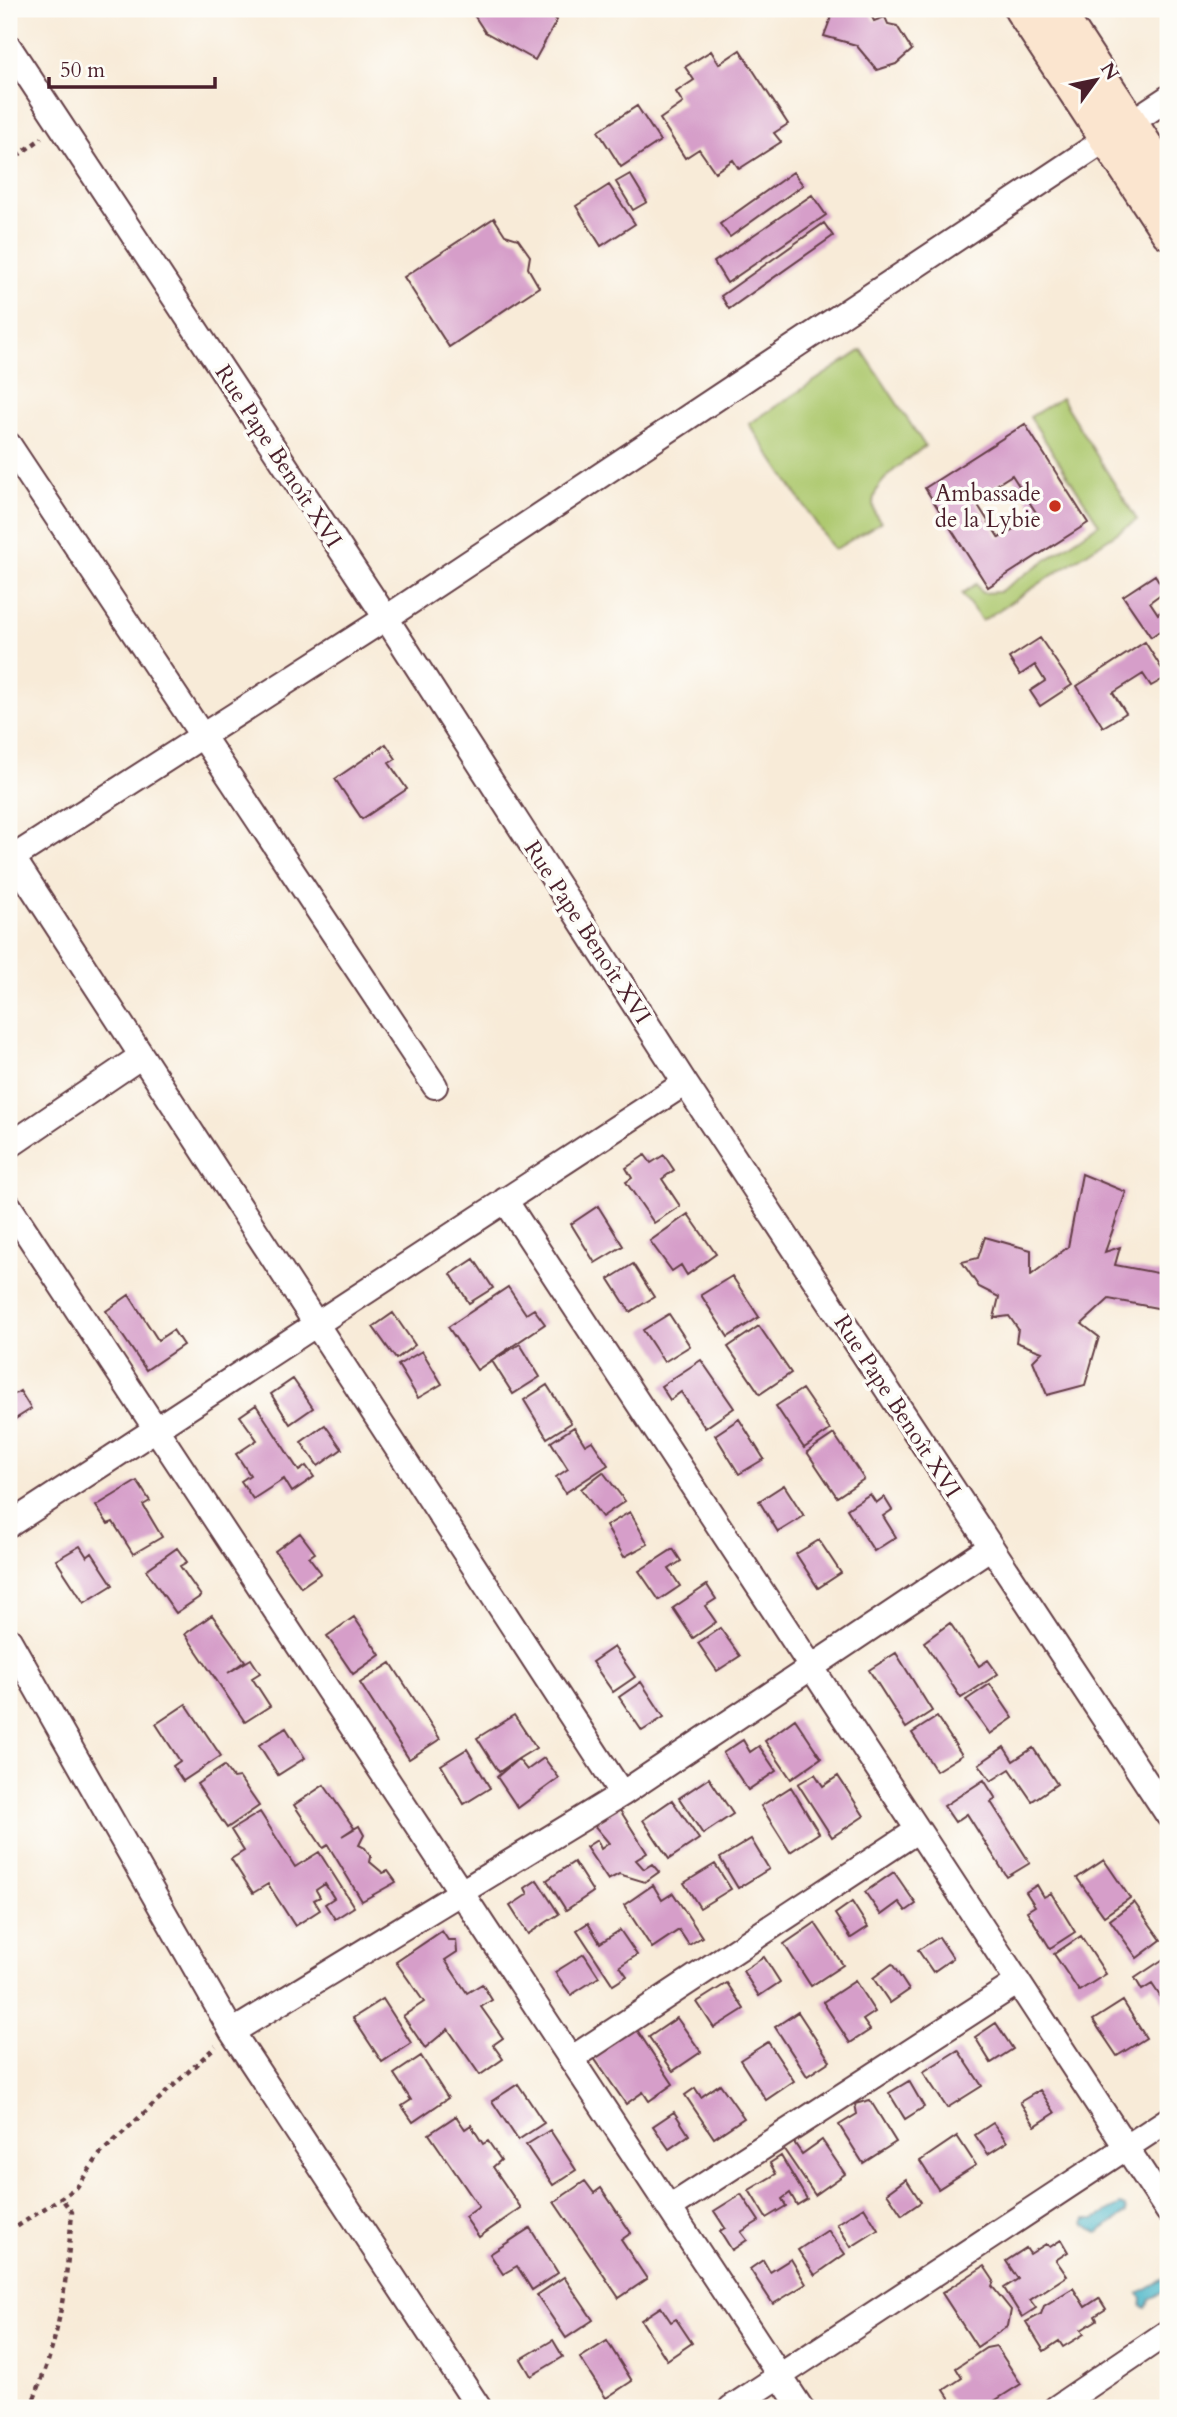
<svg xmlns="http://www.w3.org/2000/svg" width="1177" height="2417" font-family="Cardo,serif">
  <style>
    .green { fill: #aec96f; stroke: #7c744d; stroke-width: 2 }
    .water { fill: #4ab5c7; stroke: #4a6a79; stroke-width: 2 }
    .building { fill: #d69ec9; fill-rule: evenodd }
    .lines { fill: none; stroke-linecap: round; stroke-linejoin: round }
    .street-casing { stroke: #643e45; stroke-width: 28 }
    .secondary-casing { stroke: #643e45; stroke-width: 37 }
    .path { stroke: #643e45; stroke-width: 4.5; stroke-dasharray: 5 5; stroke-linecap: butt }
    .street { stroke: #fff; stroke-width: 24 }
    .secondary { stroke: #fbe5cf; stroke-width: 33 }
    .poi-dot { fill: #c8321e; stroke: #fdfcf7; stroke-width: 2.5 }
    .labels { text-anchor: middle; stroke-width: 7; stroke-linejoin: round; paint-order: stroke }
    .street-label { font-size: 23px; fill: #4a1f2b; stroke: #fdfcf7 }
    .poi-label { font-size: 23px; fill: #4a1f2b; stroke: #fdfcf7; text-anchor: end }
  </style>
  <rect width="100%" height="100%" fill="#fdfcf7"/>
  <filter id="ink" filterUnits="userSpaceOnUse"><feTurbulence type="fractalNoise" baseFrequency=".0143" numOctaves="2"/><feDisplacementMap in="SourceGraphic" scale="14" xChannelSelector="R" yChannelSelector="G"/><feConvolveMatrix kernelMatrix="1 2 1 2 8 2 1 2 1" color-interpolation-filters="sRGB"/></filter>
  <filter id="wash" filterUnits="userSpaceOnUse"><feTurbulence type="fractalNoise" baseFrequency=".00686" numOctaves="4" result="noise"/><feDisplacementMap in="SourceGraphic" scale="28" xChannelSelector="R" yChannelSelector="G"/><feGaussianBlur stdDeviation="1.57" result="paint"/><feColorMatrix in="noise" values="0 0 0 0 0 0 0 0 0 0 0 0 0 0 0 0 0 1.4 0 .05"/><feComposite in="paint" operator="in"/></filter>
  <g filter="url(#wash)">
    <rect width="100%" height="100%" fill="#f8ebd8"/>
    <path class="green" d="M862,350l63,96c-19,15 -72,46 -44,76l-47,28 -85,-126z
      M1061,398l76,122 -155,101 -20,-27 14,-10 6,9 17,-1 100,-68 -69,-107z"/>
    <path class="water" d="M1120,2205l5,2 1,6 -29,20 -13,-10 2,-4h9z
      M1167,2277l1,11 -18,12 -4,8 -5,-2 1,-8 -3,-5z"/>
    <g id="blocks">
      <path class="building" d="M470,9h73l14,11 -22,40 -50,-28z
        M830,9h38l6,12 11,-4 3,7 9,2 15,24 -16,14 -19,6 -21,-25 -32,-9 9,-24z
        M740,50l48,74 -14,9 7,9 -42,27 -6,-9 -18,12 -16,-23 -14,9 -25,-39 23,-16 -7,-11 18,-12 -9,-13 26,-16 8,13z
        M637,106l23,35 -39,26 -23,-36z
        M793,172l10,13 -73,52 -10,-13z
        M630,174l17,28 -14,8 -17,-28z
        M609,185l26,39 -34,22 -25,-40z
        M812,195l14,20 -99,68 -13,-21z
        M494,218l11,17 13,4 12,17 -2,12 11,19 -90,60 -45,-70z
        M824,223l9,13 -104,73 -8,-13z
        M1025,424l63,99 -100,64 -63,-99zM1012,475l25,39 -38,24 -25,-39z
        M1155,575l10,16 -15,11 8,12 10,-7v18l-17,12 -28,-41z
        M1040,638l32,47 -32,21 -10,-15 15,-10 -10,-16 -15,10 -11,-17z
        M1145,642l22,35 -16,9 -8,-12 -30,19 13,20 -23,14 -26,-41z
        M386,744l10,15 -7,4 18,26 -45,30 -27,-40z
        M645,1155l6,8 13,-8 10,15 -12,9 18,27 -26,17 -28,-41 6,-4 -6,-10z
        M1082,1174l44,18 -21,60 15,-5 -5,18 53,10v35l-59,-11 -27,25 17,13 -14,48 -38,10 -14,-34 9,-9 -26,-10 2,-13 -9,-13 -15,2 5,-21 -20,-10 -17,-25 16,-4 7,-21 46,13v25l37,-28z
        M598,1206l25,40 -28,17 -24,-39z
        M688,1214l28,40 -29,21 -6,-10 -9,6 -22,-30z
        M474,1259l19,29 -24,15 -18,-29z
        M633,1264l21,33 -24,15 -21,-33z
        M732,1276l27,41 -31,20 -27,-42z
        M508,1287l18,27 8,-5 11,15 -68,46 -29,-43z
        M129,1295l29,45 15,-10 10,15 -37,25 -40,-59z
        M393,1313l22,32 -19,14 -23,-32z
        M669,1314l21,32 -26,16 -21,-32z
        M759,1326l32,47 -31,21 -32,-47z
        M520,1344l20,33 -27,17 -21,-33z
        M422,1351l20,33 -24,14 -20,-33z
        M701,1360l33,48 -29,20 -24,-36 -11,8 -9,-14z
        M293,1379l20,29 -23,16 -19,-30z
        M547,1385l24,38 -24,15 -23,-38z
        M802,1389l28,41 -26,18 -28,-42z
        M20,1391l11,18 -22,14v-25z
        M256,1405l43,66 7,-5 8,11 -22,15 -8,-13 -31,20 -12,-18 9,-6 -14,-21 21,-14 -17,-24z
        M739,1419l25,40 -25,15 -24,-39z
        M325,1425l17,24 -24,17 -17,-24z
        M574,1427l11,18 7,-4 16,24 -43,28 -9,-16 12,-8 -17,-27z
        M834,1434l30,45 -27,18 -30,-45z
        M603,1472l22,29 -23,16 -21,-28z
        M137,1481l13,20 -7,4 19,32 -29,17 -20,-32 -5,2 -12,-18z
        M784,1485l20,31 -26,16 -19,-31z
        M870,1494l6,9 8,-6 8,13 -9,6 13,21 -22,14 -27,-42z
        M630,1512l18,32 -24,13 -18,-31z
        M300,1533l15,20 -6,4 12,16 -20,14 -26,-36z
        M819,1540l22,33 -23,15 -22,-34z
        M80,1546l7,11 5,-4 21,32 -29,18 -28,-43z
        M177,1548l10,14 -7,4 21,30 -25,17 -30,-43z
        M673,1549l8,12 -12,8 11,17 -21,14 -20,-29z
        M707,1585l9,14 -11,7 11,16 -23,16 -20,-30z
        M212,1615l33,46 -17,12 23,-14 9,14 -8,5 18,28 -25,16 -60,-88z
        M354,1617l26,38 -27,19 -26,-38z
        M950,1623l29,43 9,-6 10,14 -37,24 -37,-56z
        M720,1628l20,28 -23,15 -19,-28z
        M614,1647l21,30 -22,15 -21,-30z
        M896,1653l36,58 -26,17 -37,-58z
        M391,1663l49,76 -31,20 -49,-76z
        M641,1682l23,35 -22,14 -23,-34z
        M990,1684l23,34 -23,16 -24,-34z
        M186,1704l35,52 -38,25 -10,-15 7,-5 -24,-37z
        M514,1715l22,33 -18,11 9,11 17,-12 15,20 -41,30 -21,-31 21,-18 -19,13 -22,-34z
        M937,1717l25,38 -26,16 -24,-38z
        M795,1719l26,39 -30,21 -26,-38z
        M286,1728l19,30 -27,17 -19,-30z
        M743,1740l7,12 9,-6 17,25 -28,19 -25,-37z
        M1004,1747l9,14 20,-13 24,36 -25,17 -22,-32 -19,12 -12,-17z
        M467,1749l23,39 -26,16 -23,-39z
        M224,1766l9,12 6,-1 20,29 -32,22 -30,-44z
        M815,1774l8,12 15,-10 26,40 -32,21 -34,-53z
        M709,1778l24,36 -30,20 -24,-36z
        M984,1780l12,19 -5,3 39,61 -23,14 -40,-63 -12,8 -11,-16z
        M324,1785l30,43 -12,8 17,-10 5,9 -5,10 6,3 6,9 -1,5 13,11 5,-2 8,11 -34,19 -34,-56 -5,3 -29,-43z
        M791,1787l28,46 -29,19 -29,-46z
        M672,1800l27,39 -30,20 -26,-39z
        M618,1807l29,46 -11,7 8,9 8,-5 7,8 -14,10 -26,-8 -11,6 -22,-33 11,-7 4,9 8,-6 -16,-19z
        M260,1812l35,55 24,-15 35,55 -19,12 -10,-15 9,-6 -9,-14 -9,6 4,7 -6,3 6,10 -25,16 -27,-42 -15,9 -22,-34 13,-8 -13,-21z
        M751,1839l18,30 -31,19 -18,-30z
        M1104,1860l26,38 -26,18 -27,-38z
        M574,1862l19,30 -27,18 -19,-30z
        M715,1864l16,25 -31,19 -16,-25z
        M894,1872l22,32 -10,7 -7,-9 -18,13 -16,-23z
        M537,1880l22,34 -31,20 -18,-28 18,-12 -3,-6z
        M653,1885l9,15 11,-7 29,44 -13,8 -10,-15 -27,18 -28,-43z
        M1037,1885l7,12 7,-4 24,39 -25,16 -23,-37 8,-5 -9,-14z
        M852,1902l16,25 -17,11 -16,-24z
        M1134,1902l27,38 -24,18 -27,-38z
        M588,1923l12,20 20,-13 17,25 -17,11 7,10 -14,9 -36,-55z
        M815,1923l28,42 -32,21 -27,-42z
        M442,1931l6,9h8l1,12 -12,8 22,33 15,-9 10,16 -11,7 22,31 -10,7 10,14 -23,16 -32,-46 -23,19 -22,-32 21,-14 -28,-40z
        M1081,1936l25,38 -27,17 -25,-37z
        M939,1937l14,21 -20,14 -15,-22z
        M584,1954l15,23 -28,18 -16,-23z
        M1168,1956v52l-16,-24 -10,6 -7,-12z
        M764,1957l16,25 -21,14 -16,-25z
        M892,1964l17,26 -19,13 -17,-25z
        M855,1981l20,31 -12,8 7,10 -20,13 -27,-41z
        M727,1983l17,26 -30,19 -17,-26z
        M383,1999l28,44 -29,19 -29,-44z
        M1123,2001l23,37 -29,18 -24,-36z
        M798,2012l32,49 -23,15 -32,-49z
        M677,2018l24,34 -28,19 -24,-34z
        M631,2021l42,63 -24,17 -6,-9 -17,12 -32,-46z
        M996,2023l17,26 -22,14 -16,-26z
        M768,2042l26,39 -28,19 -26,-40z
        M958,2050l24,36 -35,22 -24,-36z
        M421,2056l27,42 -35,24 -11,-16 9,-6 -17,-26z
        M909,2081l15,26 -19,12 -16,-26z
        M518,2084l26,39 -26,17 -26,-39z
        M720,2084l24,34 -30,20 -29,-43 10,-7 6,9z
        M1040,2090l15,23 -20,13 -15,-24z
        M870,2100l26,42 -33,21 -24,-38 18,-11 -2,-10z
        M674,2112l15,23 -20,14 -16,-23z
        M456,2116l9,13 6,-4 12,19 5,-3 13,19 -8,7 28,41 -42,29 -14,-20 14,-10 -50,-73z
        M993,2123l14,19 -19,12 -13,-19z
        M550,2130l26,40 -23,15 -27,-40z
        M957,2136l19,29 -38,24 -18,-28z
        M822,2140l23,34 -30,21 -32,-47 10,-7 9,13z
        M781,2156l26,43 -10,6 -7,-12 -8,6 4,7 -20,12 -17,-28 27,-16 -6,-11z
        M906,2179l15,23 -19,13 -15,-22z
        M585,2181l9,12 7,-5 30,45 -10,7 26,39 -28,19 -65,-96z
        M741,2194l18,27 -18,11 6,8 -15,10 -12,-19 5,-3 -11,-17z
        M864,2207l14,23 -27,17 -14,-23z
        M530,2228l28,45 -26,17 -15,-24 -14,8 -13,-20z
        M828,2230l17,24 -30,21 -17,-25z
        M1061,2240l7,12 -12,8 11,16 -37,24 6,8 -14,9 -18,-29 14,-9 -12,-18 20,-13 4,6 16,-10 4,3z
        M791,2259l15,25 -33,20 -23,-35 13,-9 7,12z
        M984,2266l10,15 -2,5 19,24 -3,16 -31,21 -35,-54z
        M564,2277l29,43 -27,18 -29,-43z
        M1073,2288l12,19 14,-9 7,11 -11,7 2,4 -16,10 3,4 -21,13 -4,-6 -15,10 -18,-29 15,-8 3,-8z
        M661,2307l10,15 5,-3 16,24 -25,17 -26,-40z
        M553,2340l10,17 -32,19 -10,-17z
        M607,2341l25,40 -26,17 -26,-40z
        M996,2346l25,38 -38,24h-27l-12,-18 18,-12 -6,-10 30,-20z"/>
    </g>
  </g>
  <g filter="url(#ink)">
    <use href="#blocks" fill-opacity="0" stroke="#643e45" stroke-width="2"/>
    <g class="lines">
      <g class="street-casing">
        <path id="street" d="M9,47l377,571 299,465 483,732
          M9,445l426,641
          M13,858l609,936
          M9,860l377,-242 782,-520
          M9,1146l131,-89
          M505,1200l663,1011
          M9,1206l792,1202
          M9,1525l676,-442
          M9,1640l223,392 247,376
          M232,2032l390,-238 369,-247
          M571,2059l347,-229
          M669,2208l349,-226
          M731,2408l437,-288
          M1056,2408l112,-76"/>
      </g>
      <g class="secondary-casing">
        <path id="secondary" d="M1021,9l147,223
          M1056,9l112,171"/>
      </g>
      <path class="path" d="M9,162l33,-24
        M9,2232l68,-45 24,-34 115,-107
        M30,2408c31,-70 36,-121 42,-196l-10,-13"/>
      <use href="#street" class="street"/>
      <use href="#secondary" class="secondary"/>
    </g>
  </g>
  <circle class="poi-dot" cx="1055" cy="506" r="7"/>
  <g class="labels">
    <g class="street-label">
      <text transform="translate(279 456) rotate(57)" y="8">Rue Pape Benoît XVI</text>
      <text transform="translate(588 932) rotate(57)" y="8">Rue Pape Benoît XVI</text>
      <text transform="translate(898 1406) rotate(57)" y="8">Rue Pape Benoît XVI</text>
    </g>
    <g class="poi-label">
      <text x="1041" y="501">Ambassade<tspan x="1041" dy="26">de la Lybie</tspan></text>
    </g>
  </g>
  <rect width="1177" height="2417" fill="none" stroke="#fdfcf7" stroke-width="35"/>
  <g transform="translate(1096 80) rotate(57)" stroke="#fdfcf7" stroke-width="5" paint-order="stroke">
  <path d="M0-5L12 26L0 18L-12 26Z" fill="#4a1f2b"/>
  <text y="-10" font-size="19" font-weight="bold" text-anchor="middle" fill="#4a1f2b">N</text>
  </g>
  <path d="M49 77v10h166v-10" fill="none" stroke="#4a1f2b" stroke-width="3.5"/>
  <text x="60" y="77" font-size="21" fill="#4a1f2b" stroke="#fdfcf7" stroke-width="5" paint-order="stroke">50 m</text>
</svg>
